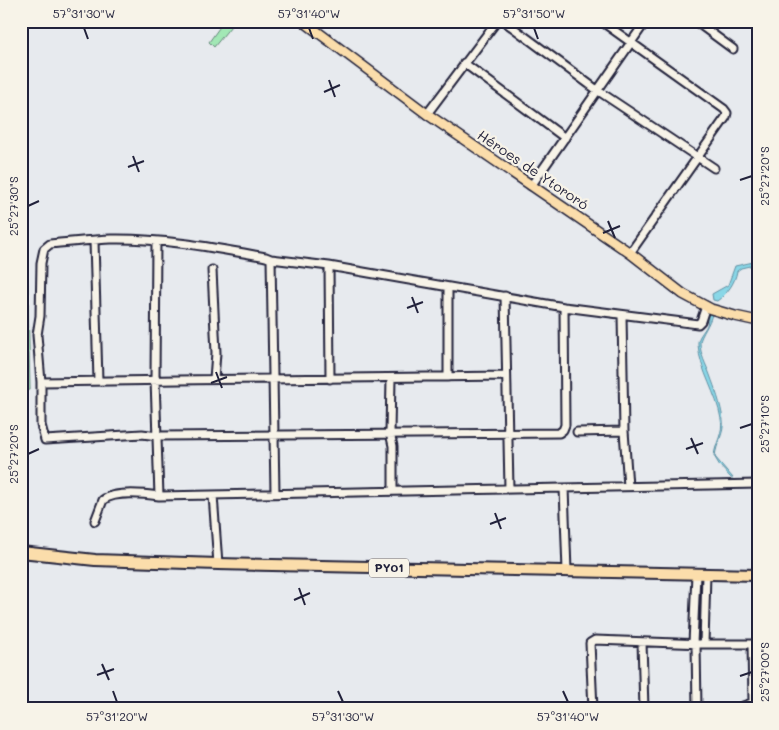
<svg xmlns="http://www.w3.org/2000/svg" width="779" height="730" font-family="Mali,sans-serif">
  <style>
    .green { fill: #a2e8b5; stroke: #628578 }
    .water { fill: #89d7e7; stroke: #608fa2 }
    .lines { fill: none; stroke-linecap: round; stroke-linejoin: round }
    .minor-casing { stroke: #22223b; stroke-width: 11 }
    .major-casing { stroke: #22223b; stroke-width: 12 }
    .highway-casing { stroke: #22223b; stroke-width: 14 }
    .minor { stroke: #f7f3e8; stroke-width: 7 }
    .major { stroke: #fbddab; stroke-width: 9 }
    .highway { stroke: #fbddab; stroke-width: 10 }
    .ticks { fill: none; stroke: #22223b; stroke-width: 2 }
    .labels { text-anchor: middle; stroke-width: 4.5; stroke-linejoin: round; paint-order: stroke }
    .shield { fill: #f7f3e8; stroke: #62616f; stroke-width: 1 }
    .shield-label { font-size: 12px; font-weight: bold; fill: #22223b }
    .street-label { font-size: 14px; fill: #22223b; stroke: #f7f3e8 }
    .neatline { fill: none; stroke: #22223b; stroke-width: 2 }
    .ticks-label { font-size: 12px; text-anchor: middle; fill: #22223b }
  </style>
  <rect width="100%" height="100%" fill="#e7eaee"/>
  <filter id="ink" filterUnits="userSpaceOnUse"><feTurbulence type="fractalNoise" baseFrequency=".02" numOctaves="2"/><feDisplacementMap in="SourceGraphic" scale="10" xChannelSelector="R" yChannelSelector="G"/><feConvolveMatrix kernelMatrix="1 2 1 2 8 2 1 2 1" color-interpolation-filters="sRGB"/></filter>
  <g filter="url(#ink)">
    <path class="green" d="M224,21h11l-21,26 -5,-5z
      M21,254h6l3,136 -9,2z"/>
    <path class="water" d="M758,261v3l-17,4 -4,3c-2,12 -10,23 -20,30l-4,-1 -1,-6 16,-9 7,-19z
      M708,313l4,1c-2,10 -11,21 -12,28 0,13 6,22 10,33 5,14 11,29 13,45 2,13 -7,23 -8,37l18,21h-2l-11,-12 -6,-10c1,-13 10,-23 7,-37 -4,-25 -21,-48 -23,-74 -1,-8 6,-13 9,-20 1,-4 1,-8 1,-12z"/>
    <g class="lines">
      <g class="minor-casing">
        <path id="minor" d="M504,21l93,69 117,78
          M601,21l123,88 3,4 -1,4 -96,136
          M695,21l38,28
          M464,63l101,75
          M427,114l70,-93
          M531,186l115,-165
          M94,241l4,140
          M156,241l-1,139 4,116
          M271,259l4,234
          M329,266l1,113
          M212,270l4,83 -2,26
          M448,287v90
          M505,296l4,193
          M564,307l1,118 -2,5 -4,3 -401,3 -16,-2 -97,6 -4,-15v-43l-4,-47 3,-19 1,-53 3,-14 6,-5c20,-2 41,-4 61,-5 52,-1 104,9 155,18l5,2 58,7 235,41 134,17 3,-3 5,-15
          M622,315l2,116 4,55
          M391,378l-1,55 3,13v45
          M41,382c155,-2 310,-5 465,-6
          M577,432l47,-1
          M564,488l3,83
          M213,495l5,69
          M95,521l8,-21c12,-9 42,-6 56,-4l599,-12
          M642,642l2,67
          M693,644l3,-70
          M696,644l1,65
          M704,644l2,-70
          M752,644l1,58
          M593,709l-3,-66 5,-3 109,4h54
          M735,709l22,-8"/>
      </g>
      <g class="major-casing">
        <path id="major" d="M303,21l124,93 203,139 53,41 28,15 24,7 23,5"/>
      </g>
      <g class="highway-casing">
        <path id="highway" d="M21,552l74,8 123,4 540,11"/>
      </g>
      <use href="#minor" class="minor"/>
      <use href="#major" class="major"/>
      <use href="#highway" class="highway"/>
    </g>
  </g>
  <path class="ticks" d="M84,28l4,11M309,28l4,11M534,28l4,11M329,80l6,17M324,92l16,-7M133,156l6,16M128,167l16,-6M740,180l12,-4M28,206l11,-5M608,221l7,17M603,233l17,-7M412,297l6,16M407,308l16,-6M216,372l6,16M211,383l16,-6M740,428l12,-4M691,438l7,16M686,449l17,-6M28,454l11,-5M495,513l6,16M490,524l16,-6M299,588l6,17M294,600l16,-7M102,664l7,16M97,675l17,-6M740,676l12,-4M113,691l4,11M338,691l5,11M563,691l5,11"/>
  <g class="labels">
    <rect class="shield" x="369" y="558.5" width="40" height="19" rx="4"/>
    <g class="shield-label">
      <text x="389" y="572">PY01</text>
    </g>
    <g class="street-label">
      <text transform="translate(533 170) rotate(34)" y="5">Héroes de Ytororó</text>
    </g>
  </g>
  <rect width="779" height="730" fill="none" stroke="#f7f3e8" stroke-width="55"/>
  <rect x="28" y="28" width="724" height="674" class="neatline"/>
  <g class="ticks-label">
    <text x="84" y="18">57°31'30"W</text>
    <text x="309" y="18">57°31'40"W</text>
    <text x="534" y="18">57°31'50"W</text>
    <text transform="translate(765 176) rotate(-90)" y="4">25°27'20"S</text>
    <text transform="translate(14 206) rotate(-90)" y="4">25°27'30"S</text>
    <text transform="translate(765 424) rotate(-90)" y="4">25°27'10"S</text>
    <text transform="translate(14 454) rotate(-90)" y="4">25°27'20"S</text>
    <text transform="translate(765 672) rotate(-90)" y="4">25°27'00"S</text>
    <text x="117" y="721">57°31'20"W</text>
    <text x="343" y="721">57°31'30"W</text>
    <text x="568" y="721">57°31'40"W</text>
  </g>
</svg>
